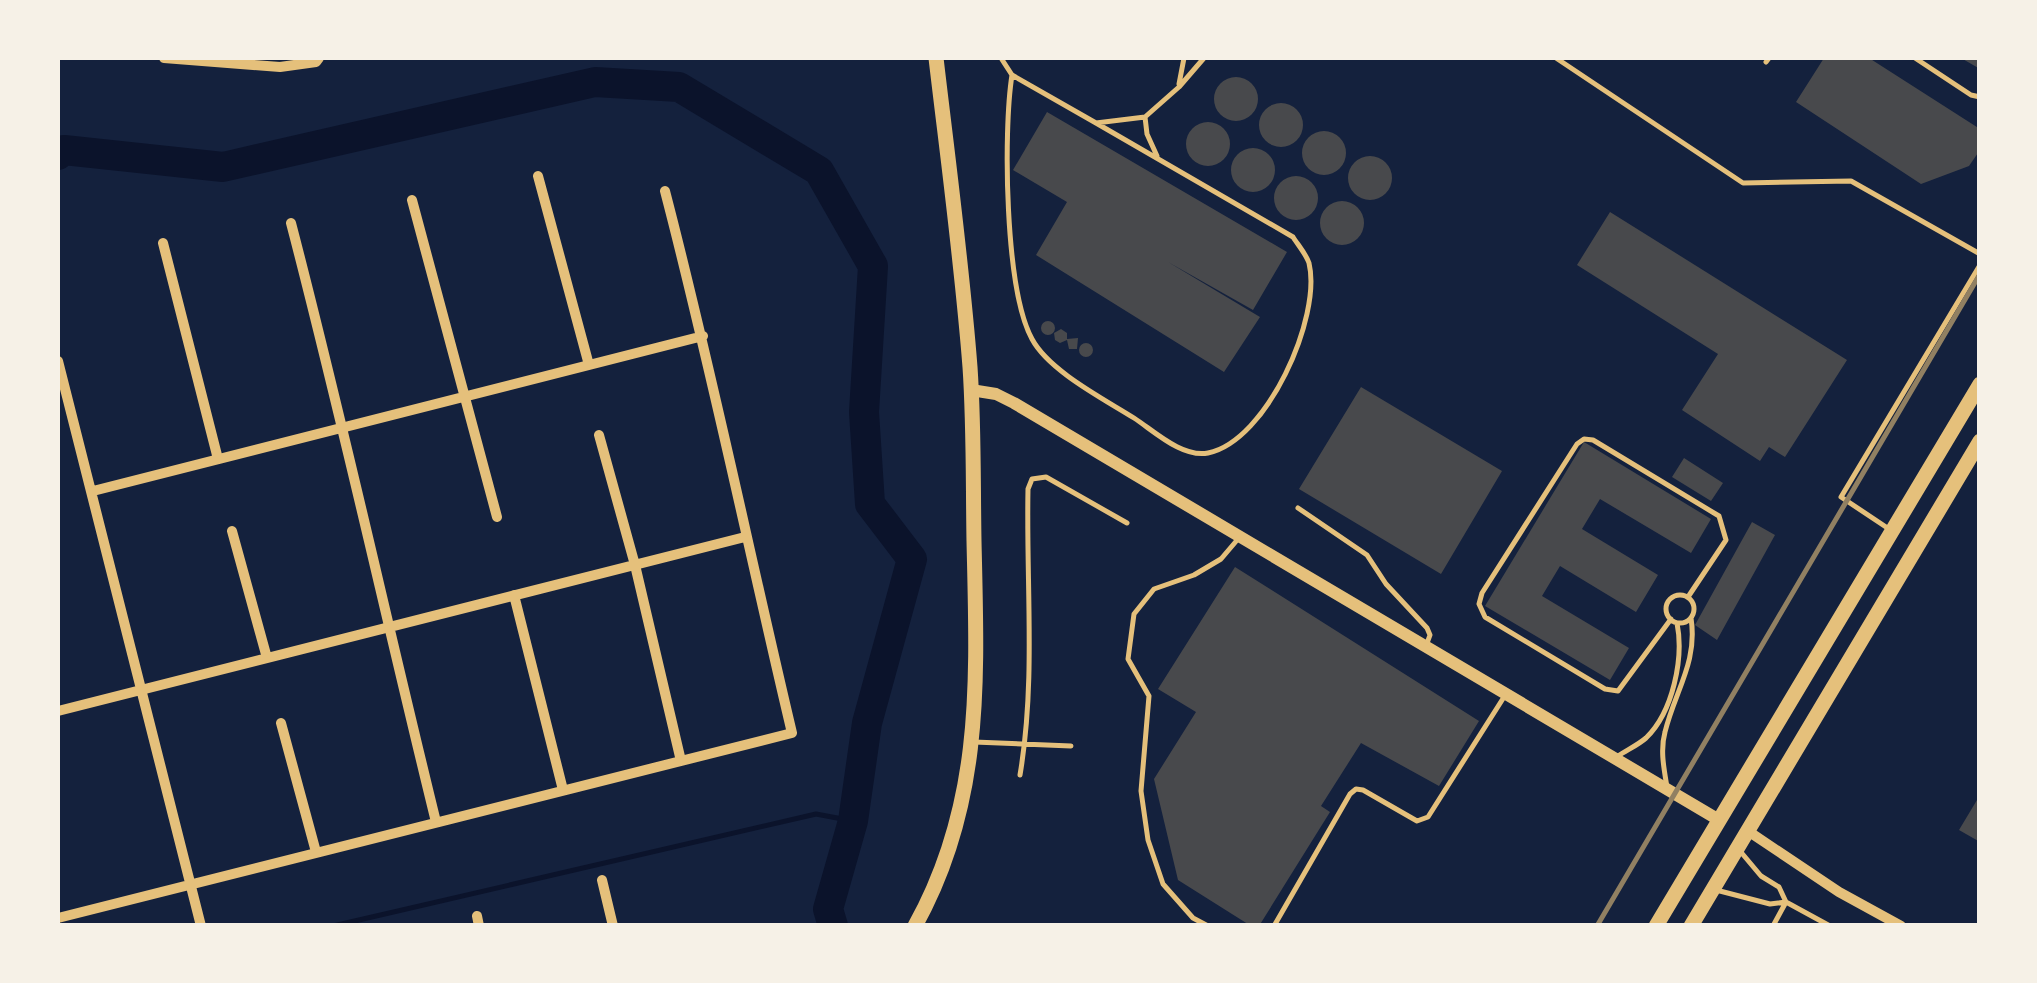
<svg xmlns="http://www.w3.org/2000/svg" width="2037" height="983" font-family="Montserrat,sans-serif">
  <style>
    .lines { fill: none; stroke-linecap: round; stroke-linejoin: round }
    .stream { stroke: #0b132b; stroke-width: 5 }
    .river { stroke: #0b132b; stroke-width: 30 }
    .building { fill: #48494c }
    .service { stroke: #e5c07b; stroke-width: 5 }
    .minor { stroke: #e5c07b; stroke-width: 10 }
    .tertiary { stroke: #e5c07b; stroke-width: 12 }
    .secondary { stroke: #e5c07b; stroke-width: 15 }
    .primary { stroke: #e5c07b; stroke-width: 15 }
    .rail { stroke: #918062; stroke-width: 5 }
  </style>
  <rect width="100%" height="100%" fill="#14213d"/>
  <g class="lines">
    <path class="stream" d="M333,926l483,-112 37,7"/>
    <path class="river" d="M58,155l6,-5 159,17 372,-85 84,5 140,84 54,95 -9,146 6,92 42,55 -45,164 -14,98 -25,88 5,17"/>
  </g>
  <path class="building" d="M1824,58h45l111,71v21l-11,16 -48,18 -125,-82z
    M1961,58h19v11z
    M1214 99a22 22 0 1 1 44 0a22 22 0 1 1-44 0Z
    M1259 125a22 22 0 1 1 44 0a22 22 0 1 1-44 0Z
    M1047,112l240,140 -34,58 -85,-48 92,55 -36,55 -188,-117 31,-53 -54,-32z
    M1186 144a22 22 0 1 1 44 0a22 22 0 1 1-44 0Z
    M1302 153a22 22 0 1 1 44 0a22 22 0 1 1-44 0Z
    M1231 170a22 22 0 1 1 44 0a22 22 0 1 1-44 0Z
    M1348 178a22 22 0 1 1 44 0a22 22 0 1 1-44 0Z
    M1274 198a22 22 0 1 1 44 0a22 22 0 1 1-44 0Z
    M1320 223a22 22 0 1 1 44 0a22 22 0 1 1-44 0Z
    M1610,212l237,148 -62,97 -16,-10 -9,14 -78,-51 36,-56 -141,-89z
    M1041 328a7 7 0 1 1 14 0a7 7 0 1 1-14 0Z
    M1061,329l6,4v6l11,-1 -1,11h-8l-2,-9 -7,3 -5,-3 -1,-7z
    M1079 350a7 7 0 1 1 14 0a7 7 0 1 1-14 0Z
    M1361,387l141,84 -61,103 -142,-85z
    M1584,442l127,77 -20,34 -91,-54 -18,30 76,46 -22,37 -76,-46 -18,30 87,52 -19,32 -125,-74z
    M1684,458l39,25 -12,18 -39,-24z
    M1752,522l23,13 -58,105 -22,-15z
    M1235,567l244,154 -40,65 -78,-43 -40,63 9,6 -71,114h-8l-73,-46 -24,-101 42,-67 -38,-23z
    M1980,795v47l-21,-12z"/>
  <g class="lines">
    <path class="service" d="M1001,58l11,17 84,48 49,-6 34,-30 25,-29
      M1556,58l187,125 108,-2 129,73
      M1915,58l56,37 9,2
      M1766,62l3,-4
      M1012,75c-9,57 -7,215 20,264 17,32 72,60 102,79 20,13 48,40 74,35 59,-12 114,-136 101,-190 -3,-9 -11,-18 -16,-26l-197,-114
      M1179,84l5,-26
      M1145,117l2,17 10,22
      M1298,508l69,47 19,29 41,44 3,7 -4,11
      M1889,529l-48,-32 139,-232
      M1666 609a14 14 0 1 1 28 0a14 14 0 1 1-28 0Z
      M1671,619l-53,72 -13,-2 -120,-72 -6,-13 3,-11 95,-149 7,-5 9,1 126,76 7,24 -38,57
      M974,742l97,4
      M1618,756c9,-6 20,-11 28,-18 27,-26 38,-80 31,-115
      M1020,775c16,-95 6,-190 8,-286l4,-10 14,-2 81,46
      M1667,787c-3,-18 -7,-37 -2,-55 10,-41 33,-70 26,-114
      M1740,851l21,25 18,11 7,15 44,24
      M1716,890l54,14 16,-2
      M1208,926l-15,-8 -30,-34 -15,-44 -7,-49 8,-95 -21,-37 6,-45 20,-25 40,-14 27,-16 17,-20
      M1274,926l76,-132 6,-5 7,1 54,31 11,-4 76,-120
      M1773,926l13,-24"/>
    <path class="minor" d="M164,58l116,9 36,-5 3,-4
      M538,176l51,189
      M412,200l85,317
      M291,223c52,199 96,400 145,599
      M163,243l55,216
      M58,361l143,565
      M599,435l36,130 46,196
      M93,491l610,-155
      M232,531l35,127
      M514,595l49,195
      M58,711l687,-174
      M281,723l35,129
      M1748,831l91,61 62,34
      M602,880l11,46
      M477,916l2,10
      M58,918l734,-185c-43,-181 -80,-362 -127,-542"/>
    <path class="tertiary" d="M971,390l25,4 18,9 705,417"/>
    <path class="secondary" d="M915,926c69,-124 62,-249 59,-385 -1,-58 0,-116 -4,-174 -8,-103 -22,-207 -34,-309"/>
    <path class="primary" d="M1656,926l324,-542
      M1691,926l289,-485"/>
    <path class="rail" d="M1597,926l383,-652"/>
  </g>
  <rect width="2037" height="983" fill="none" stroke="#f6f1e7" stroke-width="120"/>
</svg>
